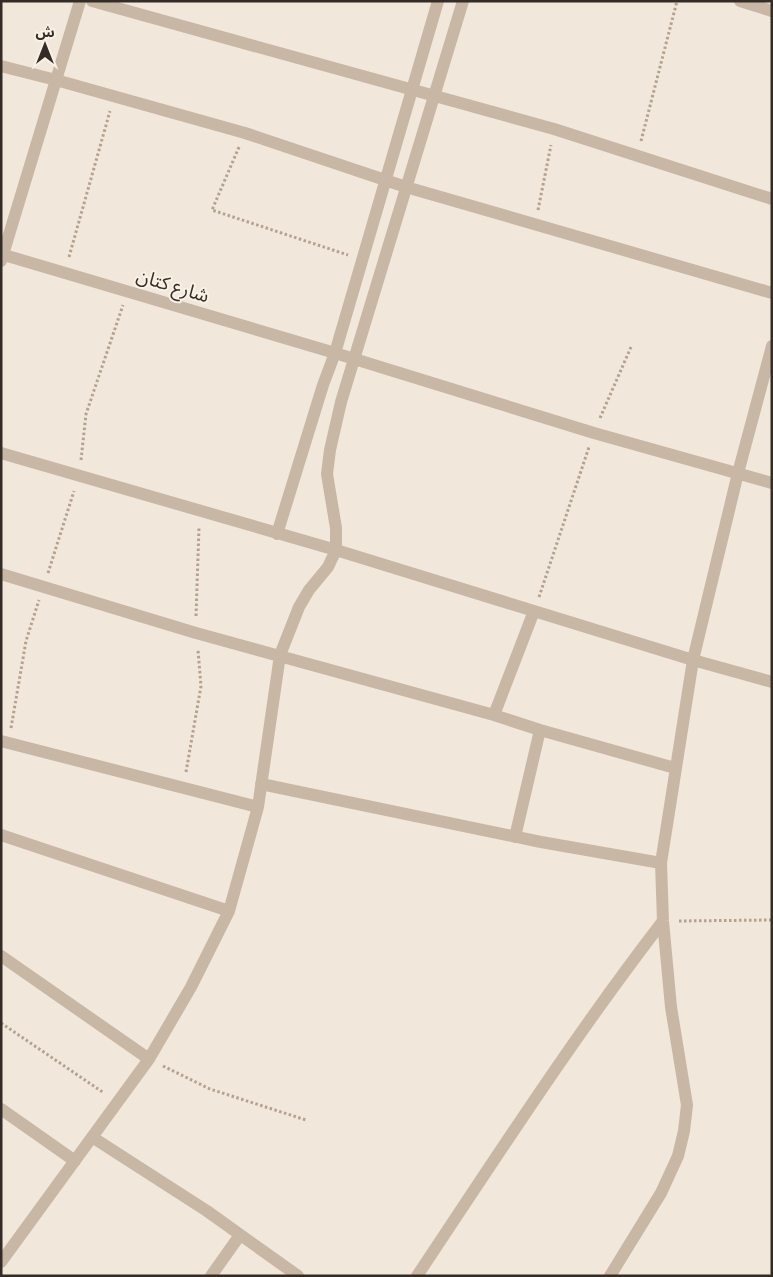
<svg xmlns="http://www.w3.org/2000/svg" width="773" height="1277" font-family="Signika,'Noto Sans Arabic',sans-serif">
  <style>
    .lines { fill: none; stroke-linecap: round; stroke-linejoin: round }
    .path { stroke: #b5a190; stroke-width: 3; stroke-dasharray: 2.5 2.5; stroke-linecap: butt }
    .minor { stroke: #c9b7a6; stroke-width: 12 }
    .labels { text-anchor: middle; stroke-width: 4; stroke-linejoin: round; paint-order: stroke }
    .street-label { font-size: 19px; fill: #352c27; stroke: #f9f1e6 }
  </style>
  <rect width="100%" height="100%" fill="#f1e7da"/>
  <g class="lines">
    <path class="path" d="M641,141l36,-140
      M239,147l-27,63 136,45
      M538,210l13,-65
      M69,257l41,-146
      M600,418l31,-71
      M81,460l5,-46 37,-109
      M48,573l26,-82
      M539,597l50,-150
      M196,616l3,-89
      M11,728l15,-87 13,-41
      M186,772l15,-86 -3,-36
      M679,921l93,-1
      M1,1023l103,70
      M163,1066l47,23 96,31"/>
    <path class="minor" d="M80,1l-24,79 189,53 161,54 366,106
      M92,1l462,128 218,70
      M740,1l32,10
      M1,66l55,14 -55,181
      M1,254l334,99 259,80 178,50
      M1,453l335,97 357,110 79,22
      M277,534l46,-149 12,-32 103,-352
      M1,574l195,59 298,82 46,15 135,38
      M494,715l40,-104
      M1,741l257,66
      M261,784l280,58 120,21
      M1,835l228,76
      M515,837l25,-107
      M1,956l148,103
      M1,1109l74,52
      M92,1137l115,74 91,65
      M1,1262l148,-203 42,-72 38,-76 29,-104 22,-152 19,-48 10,-17 19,-23 8,-17v-22l-9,-54 3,-24 11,-48 122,-401
      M211,1276l29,-41
      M417,1276c80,-120 158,-241 246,-355
      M610,1276l51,-83 17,-37 6,-25 3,-26 -16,-98 -8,-86 -2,-58 32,-203 45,-187 34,-127"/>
  </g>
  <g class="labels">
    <g class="street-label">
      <text transform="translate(173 285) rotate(17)" y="7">شارع كتان</text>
    </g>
  </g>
  <rect width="773" height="1277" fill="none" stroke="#352c27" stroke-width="5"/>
  <g transform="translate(45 45)" stroke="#f9f1e6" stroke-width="4" paint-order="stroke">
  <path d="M0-4L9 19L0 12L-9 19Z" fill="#352c27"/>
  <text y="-8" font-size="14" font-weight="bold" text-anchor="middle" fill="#352c27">ش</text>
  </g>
</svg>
